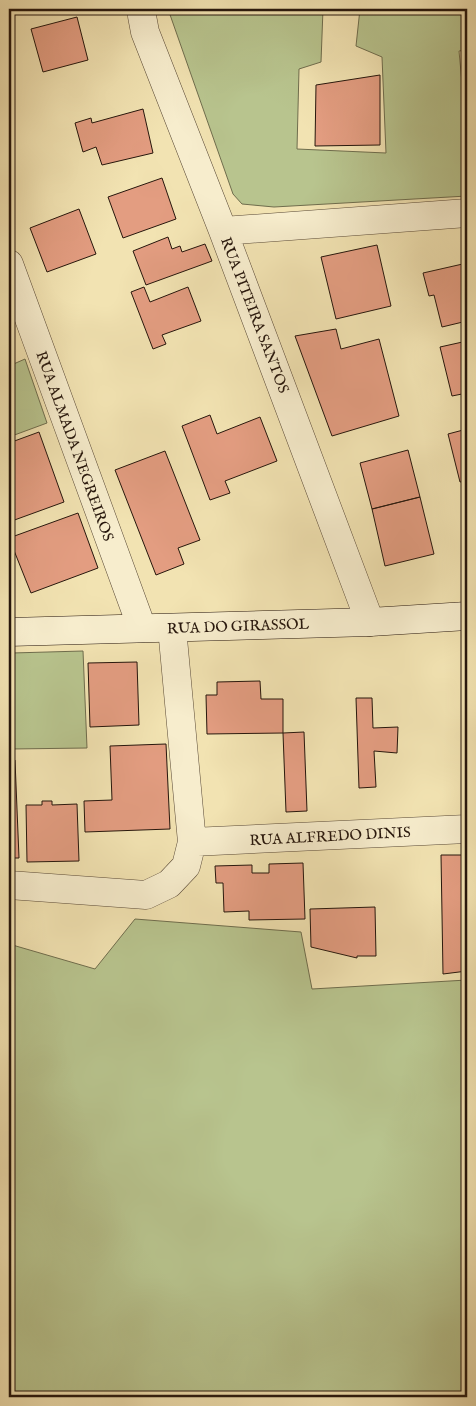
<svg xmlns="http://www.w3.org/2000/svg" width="476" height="1406" font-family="'IM FELL English',serif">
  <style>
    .green { fill: #b8c48e; stroke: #6f6d4d }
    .building { fill: #e39d81; stroke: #26160c }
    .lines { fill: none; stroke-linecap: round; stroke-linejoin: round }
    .street-casing { stroke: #594936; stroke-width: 29 }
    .secondary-casing { stroke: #26160c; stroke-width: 29 }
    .street { stroke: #f7edcd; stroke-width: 28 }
    .secondary { stroke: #f7edcd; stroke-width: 28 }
    .labels { text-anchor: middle; stroke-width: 4; stroke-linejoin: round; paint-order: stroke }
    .street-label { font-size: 15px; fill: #26160c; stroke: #f7edcd }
  </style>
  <rect width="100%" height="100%" fill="#f2e3b2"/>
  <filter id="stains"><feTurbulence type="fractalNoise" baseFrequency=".004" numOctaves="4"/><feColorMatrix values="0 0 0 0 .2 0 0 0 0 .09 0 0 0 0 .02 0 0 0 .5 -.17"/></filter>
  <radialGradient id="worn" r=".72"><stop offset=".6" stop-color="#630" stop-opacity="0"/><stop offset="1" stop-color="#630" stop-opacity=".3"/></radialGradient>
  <path class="green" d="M168,9h155l-2,53 -22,7 -2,80 89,4 -4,-96 -26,-11 4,-37h107v41l-8,1 8,86v59l-193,11 -32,-3 -9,-10z
    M25,359l22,64 -38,14v-71z
    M83,651l4,97 -76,1 1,-96z
    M135,919l166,13 11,57 155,-9v417h-458v-453l86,25z"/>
  <path class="building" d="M77,17l11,43 -45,12 -12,-43z
    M380,75v70l-65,1 1,-61z
    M143,109l10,44 -51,12 -6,-18 -13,5 -8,-29 16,-5 1,5z
    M162,178l14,41 -53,19 -15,-41z
    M79,209l17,45 -49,18 -17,-44z
    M168,237l4,12 8,-3 2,6 23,-8 7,17 -66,24 -13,-34z
    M377,245l14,61 -55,13 -15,-62z
    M467,263v58l-25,6 -8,-32 -5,1 -6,-23z
    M144,287l6,15 38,-15 13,34 -39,14 4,9 -13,5 -22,-57z
    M336,329l5,20 38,-10 20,77 -67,20 -37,-100z
    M467,341v52l-15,3 -12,-49z
    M210,415l7,19 43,-17 17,44 -52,20 5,12 -20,7 -28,-74z
    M467,429v52l-7,1 -12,-48z
    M39,432l25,70 -55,20v-79z
    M408,450l12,47 -48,12 -12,-46z
    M165,451l35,89 -22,8 6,16 -28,11 -41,-105z
    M420,497l14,57 -49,12 -13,-57z
    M78,513l20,55 -67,25 -22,-55z
    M137,662l2,63 -49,2 -2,-64z
    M260,681l1,18h22v34l-76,1 -1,-39h11v-13z
    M356,698h16l1,30 25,-1 -1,26 -23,-2 2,36 -17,1z
    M304,732l3,79 -21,1 -3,-79z
    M166,744l4,85 -85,3 -1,-31 28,-1 -2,-54z
    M9,760h6l4,98h-10z
    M42,801h10v4l25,-1 2,57 -52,1 -1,-57h16z
    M441,855h26v116l-24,3z
    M303,863l2,56 -56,1v-9l-25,1 -1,-29h-7l-1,-17 37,-1v8h17v-9z
    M375,907l1,49h-19v2l-46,-11 -1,-38z"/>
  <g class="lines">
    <g class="street-casing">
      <path id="street" d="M143,9l-1,7 3,16 78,199 147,391
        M223,231l244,-18
        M9,264l133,364
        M192,842l275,-13
        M9,885l137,10 23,-11 17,-18 6,-24 -20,-214"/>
    </g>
    <g class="secondary-casing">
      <path id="secondary" d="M9,632l361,-10 97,-6"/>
    </g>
    <use href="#street" class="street"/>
    <use href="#secondary" class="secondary"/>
  </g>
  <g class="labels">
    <g class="street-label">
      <text transform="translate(255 315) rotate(69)" y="5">RUA PITEIRA SANTOS</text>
      <text transform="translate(75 446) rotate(70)" y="5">RUA ALMADA NEGREIROS</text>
      <text transform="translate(238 626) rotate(-2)" y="5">RUA DO GIRASSOL</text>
      <text transform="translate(330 836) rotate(-3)" y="5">RUA ALFREDO DINIS</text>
    </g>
  </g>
  <rect width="476" height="1406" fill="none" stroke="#f2e3b2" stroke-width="30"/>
  <rect x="10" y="10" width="456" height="1386" fill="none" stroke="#26160c" stroke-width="2.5"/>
  <rect x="15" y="15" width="446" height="1376" fill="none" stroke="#26160c"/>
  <rect width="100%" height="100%" filter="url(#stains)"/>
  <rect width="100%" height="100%" fill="url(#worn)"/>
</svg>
